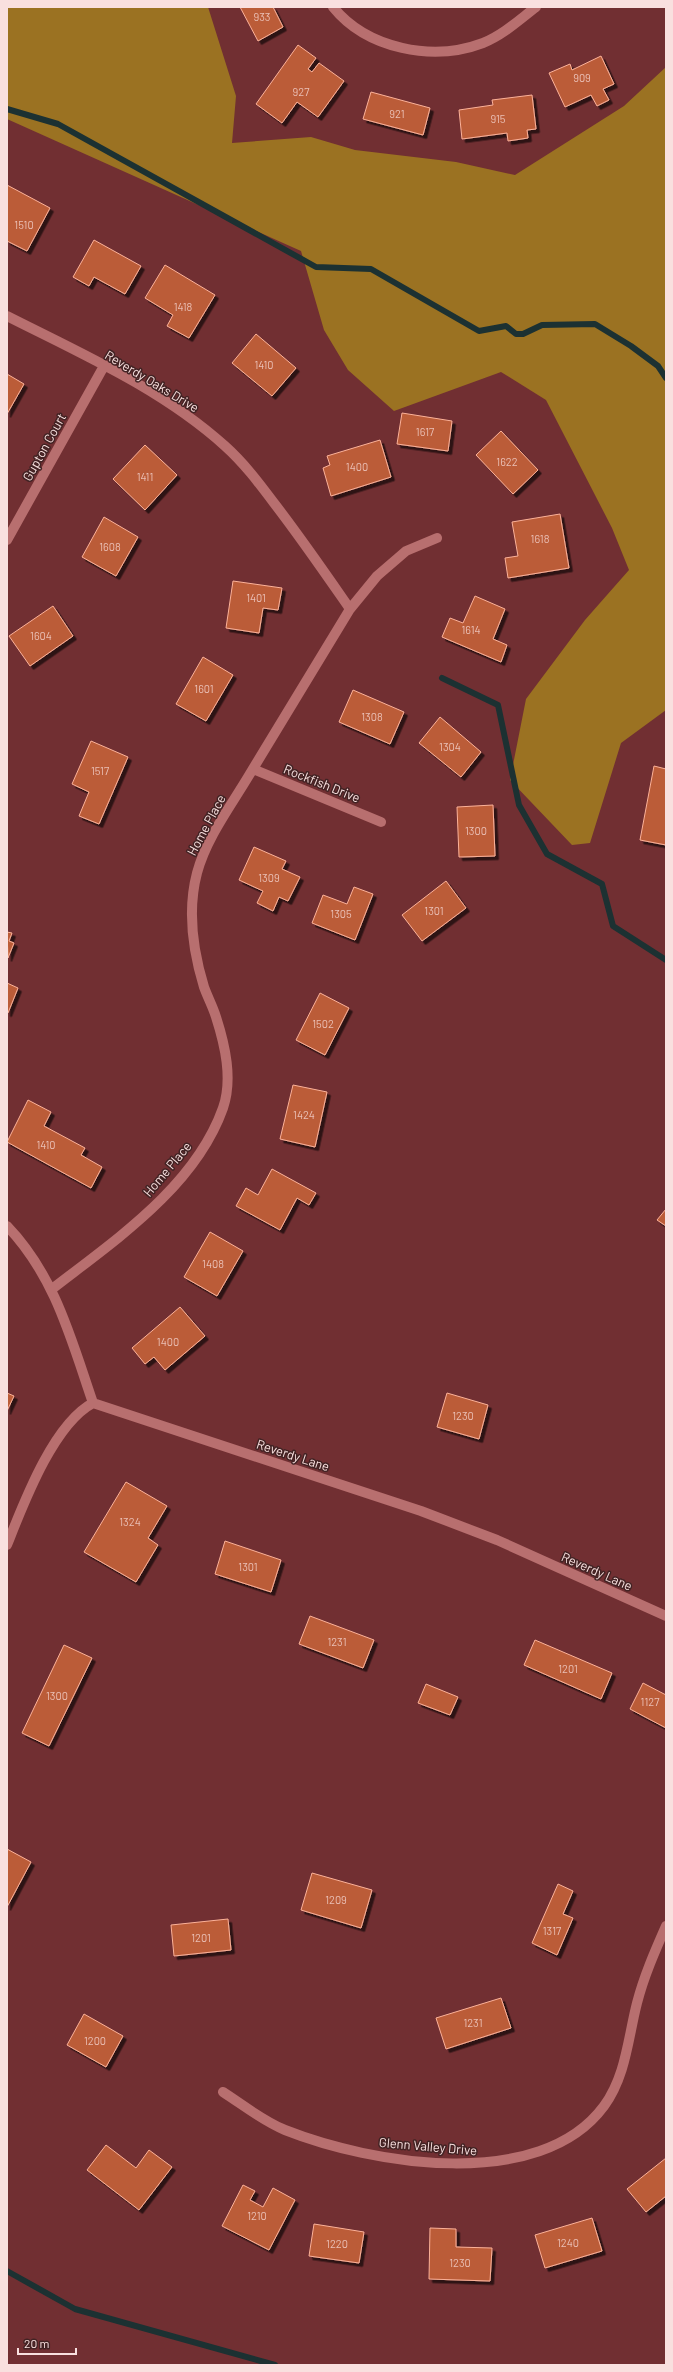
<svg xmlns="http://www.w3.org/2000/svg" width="673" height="2372" font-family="Barlow,sans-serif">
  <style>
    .forest { fill: #9b7222 }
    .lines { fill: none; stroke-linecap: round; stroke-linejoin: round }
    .stream { stroke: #1c3132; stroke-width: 6 }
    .building { fill: #bb5b38; stroke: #fcb299; filter: url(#shadow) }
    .minor { stroke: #b86f6f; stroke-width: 10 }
    .labels { text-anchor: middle; stroke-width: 3; stroke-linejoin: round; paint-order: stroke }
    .number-label { font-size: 11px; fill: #eabfb5 }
    .street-label { font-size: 13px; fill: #f9e0df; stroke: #422324 }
  </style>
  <defs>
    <filter id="shadow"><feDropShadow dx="3.5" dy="3.5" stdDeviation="0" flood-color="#0009"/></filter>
  </defs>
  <rect width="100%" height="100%" fill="#712f32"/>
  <path class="forest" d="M7,7h201l28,89 -4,47 79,-6 44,13 101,12 59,13 109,-69 42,-39v643l-45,33 -31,100 -18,2 -62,-65 16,-81 59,-79 44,-50 -17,-42 -66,-128 -45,-28 -107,39 -46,-41 -24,-40 -23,-79 -294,-132z"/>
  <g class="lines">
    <path class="stream" d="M7,109l51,15 258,143 55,2 108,62 27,-5 10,8h7l19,-9 53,-1 36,22 27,20 8,12
      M442,678l56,27 21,100 28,49 55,30 11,42 53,34
      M7,2271l68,38 200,56"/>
  </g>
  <path class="building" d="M240,7h33l10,20 -25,14z
    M298,45l18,13 -8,11 4,3 7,-9 25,18 -26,36 -21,-15 -15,21 -26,-19z
    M601,56l13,28 -11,5 6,11 -12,6 -6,-11 -26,12 -16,-34 21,-9 2,6z
    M371,92l59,16 -7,27 -60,-16z
    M532,95l4,34 -9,1 1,8 -20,3 -1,-8 -45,6 -3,-29 34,-5 -1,-5z
    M7,185l43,23 -23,43 -20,-10z
    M94,240l47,26 -16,28 -31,-17 -5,9 -16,-9z
    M165,265l50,30 -26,43 -22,-12 6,-11 -28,-17z
    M256,334l40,34 -24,28 -40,-33z
    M7,374l17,10 -17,30z
    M402,413l50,8 -4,30 -51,-7z
    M501,431l37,39 -25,24 -37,-39z
    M380,440l11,37 -60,19 -8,-28 7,-3 -3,-9z
    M145,445l32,30 -32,35 -32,-31z
    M560,514l9,54 -61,10 -3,-20 13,-2 -6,-34z
    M104,517l34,20 -22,39 -34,-19z
    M233,581l49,7 -4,22 -15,-2 -4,25 -33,-5z
    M475,596l30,13 -12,30 14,6 -6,17 -59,-25 8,-19 13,5z
    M53,606l20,30 -43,30 -21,-30z
    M203,657l30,18 -27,46 -30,-17z
    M353,690l51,22 -14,32 -51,-22z
    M440,717l41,35 -20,25 -42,-34z
    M91,741l37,16 -29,67 -20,-8 10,-24 -17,-8z
    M654,766l12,3v76l-26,-5z
    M493,805l2,51 -36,1 -2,-50z
    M254,847l32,14 -4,8 18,8 -12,24 -9,-4 -6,14 -16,-8 6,-12 -24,-11z
    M446,881l20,27 -44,33 -20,-26z
    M354,887l19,7 -18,46 -43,-17 11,-28 24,9z
    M7,932l5,1 -3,8 5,2 -6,15z
    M7,983l11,5 -10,25h-1z
    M320,993l29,15 -24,47 -29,-15z
    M293,1085l34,7 -12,55 -35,-8z
    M28,1100l23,12 -7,14 41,22 -4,7 21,12 -11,21 -84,-46z
    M272,1169l44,24 -7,12 -12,-7 -17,32 -44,-24 10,-18 12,7z
    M666,1209v17l-9,-6z
    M210,1232l33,19 -26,45 -33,-19z
    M180,1307l25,29 -40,34 -11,-13 -9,7 -13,-16z
    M7,1393l7,3 -7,15z
    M447,1393l41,12 -9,34 -42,-12z
    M126,1482l41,24 -19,32 10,7 -22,37 -52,-30z
    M225,1541l56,19 -10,32 -56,-18z
    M310,1616l64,24 -11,28 -64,-24z
    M535,1640l77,33 -11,26 -77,-34z
    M64,1645l28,13 -43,88 -27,-13z
    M643,1683l23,12v33l-36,-19z
    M426,1684l32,13 -8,18 -32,-12z
    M7,1849l24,13 -24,45z
    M312,1873l60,17 -11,38 -60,-18z
    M558,1884l15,7 -10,23 10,4 -16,37 -25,-12z
    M228,1919l3,31 -57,6 -3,-31z
    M501,1998l10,30 -65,21 -10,-31z
    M84,2014l39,22 -17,31 -39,-22z
    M106,2145l30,23 13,-18 23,17 -33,43 -52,-40z
    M666,2158v38l-20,16 -19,-23z
    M243,2185l12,6 -5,9 13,7 10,-19 22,12 -26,50 -47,-24z
    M592,2218l10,33 -57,17 -10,-33z
    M314,2224l50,8 -5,31 -50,-7z
    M430,2228l26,1v18l36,1 -2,33 -61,-2z"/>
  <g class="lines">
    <path class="minor" d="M333,7c34,42 100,55 150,36 20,-8 36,-23 53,-36
      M7,316c75,38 155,73 218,130 19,17 34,37 49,57 27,35 51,70 76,106
      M7,540l97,-174
      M253,769l128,53
      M7,1226c48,50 64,113 86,177l328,108 76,29 169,76
      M52,1289c63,-49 143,-102 171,-181 10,-29 2,-63 -7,-91 -3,-10 -8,-19 -12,-30 -11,-36 -17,-76 -7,-114 9,-34 33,-66 51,-96 34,-56 68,-112 102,-168l27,-33 29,-25 31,-13
      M7,1545c16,-40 46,-121 86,-142
      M223,2092c20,13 40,29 62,38 86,34 255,63 319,-24 22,-30 24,-68 33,-103 7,-27 18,-52 29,-77"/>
  </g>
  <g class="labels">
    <g class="number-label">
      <text x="262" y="21">933</text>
      <text x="582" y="82">909</text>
      <text x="301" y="96">927</text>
      <text x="397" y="118">921</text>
      <text x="498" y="123">915</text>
      <text x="24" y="229">1510</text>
      <text x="183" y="311">1418</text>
      <text x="264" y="369">1410</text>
      <text x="425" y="436">1617</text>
      <text x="507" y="466">1622</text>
      <text x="357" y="471">1400</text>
      <text x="145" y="481">1411</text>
      <text x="540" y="543">1618</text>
      <text x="110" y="551">1608</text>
      <text x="256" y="602">1401</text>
      <text x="471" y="634">1614</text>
      <text x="41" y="640">1604</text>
      <text x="204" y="693">1601</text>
      <text x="372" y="721">1308</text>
      <text x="450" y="751">1304</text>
      <text x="100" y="775">1517</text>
      <text x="476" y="835">1300</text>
      <text x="269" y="882">1309</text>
      <text x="434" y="915">1301</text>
      <text x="341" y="918">1305</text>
      <text x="323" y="1028">1502</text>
      <text x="304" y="1119">1424</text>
      <text x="46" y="1149">1410</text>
      <text x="213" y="1268">1408</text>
      <text x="168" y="1346">1400</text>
      <text x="463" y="1420">1230</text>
      <text x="130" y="1526">1324</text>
      <text x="248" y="1571">1301</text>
      <text x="337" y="1646">1231</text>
      <text x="568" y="1673">1201</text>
      <text x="57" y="1700">1300</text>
      <text x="650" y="1706">1127</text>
      <text x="336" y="1904">1209</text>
      <text x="552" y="1935">1317</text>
      <text x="201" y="1942">1201</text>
      <text x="473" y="2027">1231</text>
      <text x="95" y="2045">1200</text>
      <text x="257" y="2220">1210</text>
      <text x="568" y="2247">1240</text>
      <text x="337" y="2248">1220</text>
      <text x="460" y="2267">1230</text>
    </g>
    <g class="street-label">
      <text transform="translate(152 381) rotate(31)" y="5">Reverdy Oaks Drive</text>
      <text transform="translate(44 447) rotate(-61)" y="5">Gupton Court</text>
      <text transform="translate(322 783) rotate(22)" y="5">Rockfish Drive</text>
      <text transform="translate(206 825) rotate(-62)" y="5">Home Place</text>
      <text transform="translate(167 1169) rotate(-50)" y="5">Home Place</text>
      <text transform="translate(293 1455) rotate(18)" y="5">Reverdy Lane</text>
      <text transform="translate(597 1571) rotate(24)" y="5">Reverdy Lane</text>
      <text transform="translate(428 2146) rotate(5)" y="5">Glenn Valley Drive</text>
    </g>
  </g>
  <rect width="673" height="2372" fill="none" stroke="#f9e0df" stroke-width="16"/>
  <path d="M18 2348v6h58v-6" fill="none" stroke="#f9e0df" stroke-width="2"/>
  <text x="24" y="2348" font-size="12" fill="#f9e0df" stroke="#422324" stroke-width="3" paint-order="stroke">20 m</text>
</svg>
